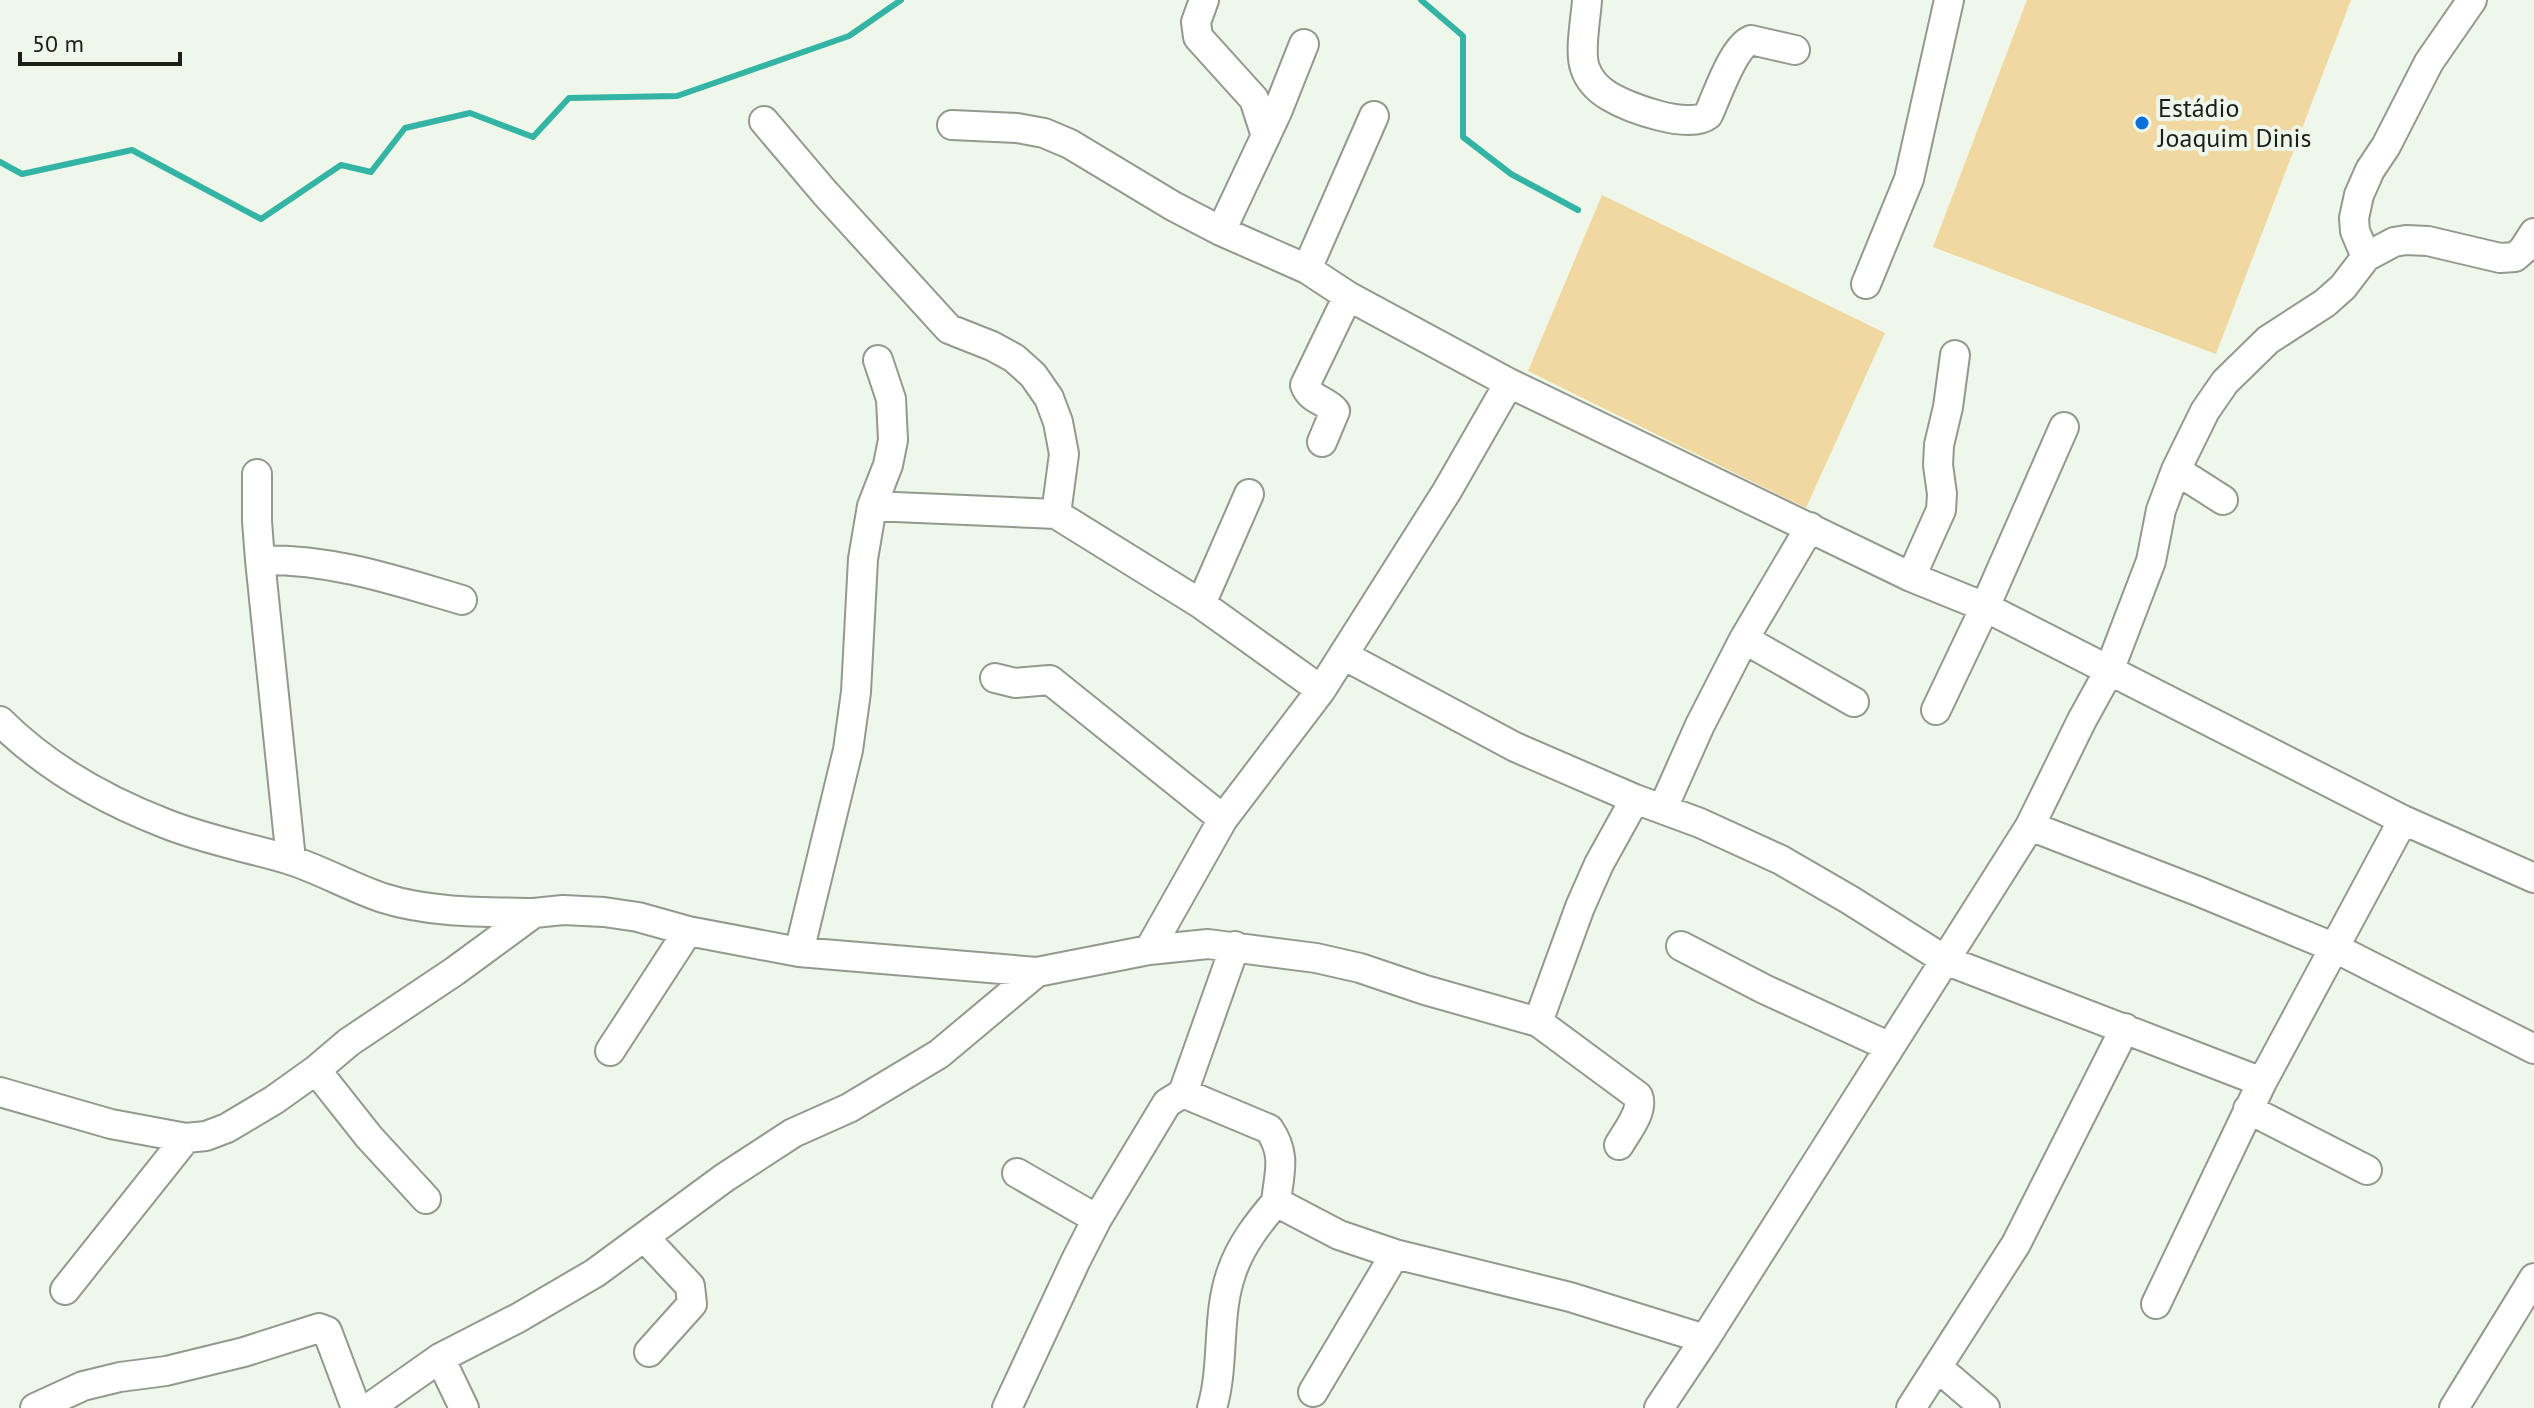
<svg xmlns="http://www.w3.org/2000/svg" width="2534" height="1408" font-family="'PT Sans',sans-serif">
  <style>
    .green { fill: #f1d8a1 }
    .lines { fill: none; stroke-linecap: round; stroke-linejoin: round }
    .stream { stroke: #33b4a5; stroke-width: 6 }
    .minor-casing { stroke: #919a8d; stroke-width: 32 }
    .minor { stroke: #fff; stroke-width: 28 }
    .poi-dot { fill: #0c70d8; stroke: #eef7e9; stroke-width: 3 }
    .labels { text-anchor: middle; stroke-width: 8; stroke-linejoin: round; paint-order: stroke }
    .poi-label { font-size: 26px; fill: #1b1f1a; stroke: #eef7e9; text-anchor: start }
  </style>
  <rect width="100%" height="100%" fill="#eef7e9"/>
  <path class="green" d="M2027,0h324l-135,354 -283,-107z
    M1602,195l283,138 -79,175 -278,-137z"/>
  <g class="lines">
    <path class="stream" d="M1421,0l42,36v101l48,37 67,36
      M0,162l22,12 110,-24 129,69 80,-54 30,7 34,-44 65,-15 63,24 36,-39 108,-2 172,-60 52,-36"/>
    <g class="minor-casing">
      <path id="minor" d="M1204,0l-8,22 2,15 56,62 12,37
        M1587,0c-1,18 -8,52 -2,68 4,12 14,22 24,28 20,12 80,34 99,19 9,-19 25,-68 43,-75l44,10
        M764,121l61,72 124,136 43,17 22,12 19,17 16,23 9,24 6,32 -8,60 145,90 120,86
        M952,125l65,3 27,5 26,11 103,62 48,25 86,38 41,27 161,87 402,194 74,30 418,213 131,58
        M1221,231l56,-119 27,-68
        M2366,257l-11,-26 -1,-13 5,-23 11,-25 16,-24 43,-84 43,-62
        M1307,269l67,-153
        M1866,284l43,-105 40,-179
        M1322,442l13,-31c-9,-11 -25,-11 -30,-26l43,-89
        M2176,470l47,30
        M257,474v47l3,39 31,300
        M872,506l184,8
        M260,560c73,-1 134,20 202,40
        M1911,577l30,-67 1,-16 -4,-29 1,-20 9,-38 7,-52
        M1201,604l48,-110
        M1744,639l110,63
        M1343,655l172,92 120,52 65,24 81,37 69,40 95,60 317,122
        M995,678l20,5 35,-3 173,139
        M1936,710l49,-103 79,-180
        M0,721c45,45 105,79 164,102 39,16 82,24 123,36 33,10 63,28 96,39 48,15 100,14 151,15
        M1663,808l37,-83 44,-86 66,-112
        M2030,826l170,66 133,55 201,102
        M1681,946l83,43 126,58
        M1149,950l59,-6 108,14 44,10 65,22 113,32 42,-115 19,-43 36,-65
        M799,952l49,-202 8,-58 7,-133 9,-53 16,-41 5,-25 -2,-41 -13,-39
        M1538,1022l100,74c6,15 -11,35 -19,49
        M610,1051l78,-120
        M316,1070l53,67 57,62
        M0,1092l111,32 75,14 20,-2 21,-8 47,-28 42,-30 33,-28 106,-71 79,-58 29,-3 41,2 34,5 50,14 111,21 238,20 112,-22 74,-131 98,-129 126,-199 62,-108
        M1183,1093l86,36c18,26 10,44 7,73l63,33 56,19 175,43 135,42
        M2248,1109l119,61
        M1017,1173l80,46
        M645,1238l45,48 2,18 -43,48
        M65,1290l121,-152
        M2156,1304l106,-222 141,-262
        M440,1358l24,50
        M1937,1367l48,41
        M1313,1392l82,-138
        M35,1408l48,-22 37,-9 46,-6 78,-19 75,-24 8,3 29,77
        M369,1408l71,-50 78,-40 77,-45 129,-95 69,-45 56,-25 90,-54 98,-82
        M1007,1408l69,-148 21,-41 70,-116 16,-10 52,-147
        M1212,1408c13,-44 4,-94 20,-137 9,-26 26,-48 44,-69
        M1659,1408l46,-69 325,-513 52,-106 27,-49 42,-110 10,-51 15,-40 29,-59 20,-29 43,-42 57,-37 18,-16 23,-30 28,-15 12,-2 22,1 72,17 15,-1 8,-7 11,-17
        M1911,1408l105,-164 109,-216
        M2454,1408l80,-130"/>
    </g>
    <use href="#minor" class="minor"/>
  </g>
  <circle class="poi-dot" cx="2142" cy="123" r="8"/>
  <g class="labels">
    <g class="poi-label">
      <text x="2158" y="117">Estádio<tspan x="2158" dy="30">Joaquim Dinis</tspan></text>
    </g>
  </g>
  <path d="M20 52v12h160v-12" fill="none" stroke="#1b1f1a" stroke-width="4"/>
  <text x="32" y="52" font-size="24" fill="#1b1f1a" stroke="#eef7e9" stroke-width="6" paint-order="stroke">50 m</text>
</svg>
